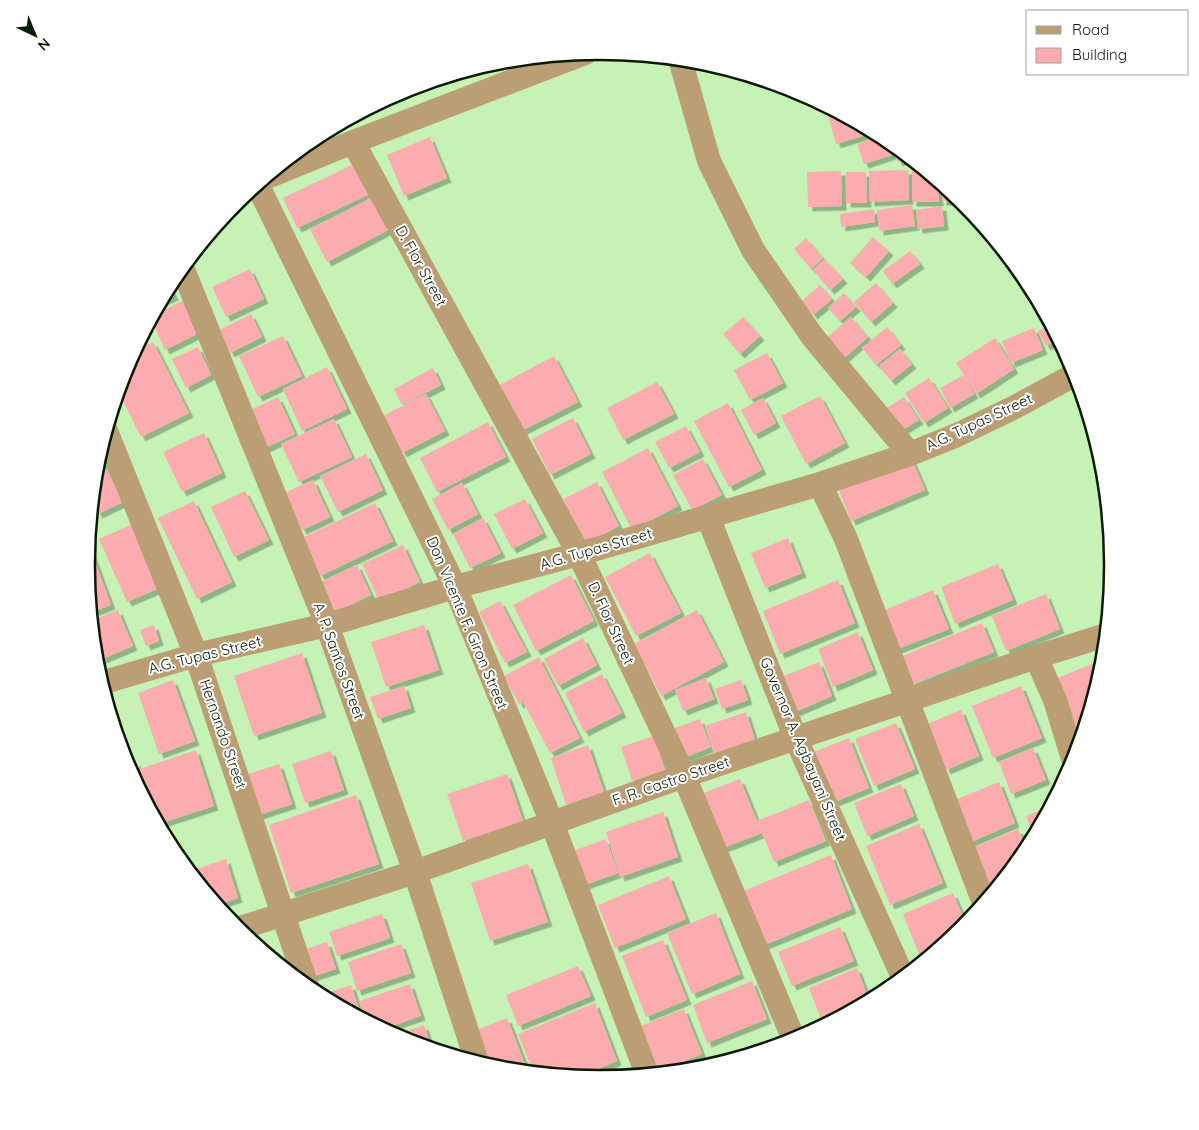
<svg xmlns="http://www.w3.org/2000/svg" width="1199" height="1130" font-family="Quicksand,sans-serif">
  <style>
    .building { fill: #fcacaf; filter: url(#shadow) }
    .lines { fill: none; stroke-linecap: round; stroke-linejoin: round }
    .minor { stroke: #bb9e74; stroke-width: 24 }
    .labels { text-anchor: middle; stroke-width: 4; stroke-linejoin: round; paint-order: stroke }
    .street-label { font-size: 15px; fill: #0a1a04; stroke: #fff }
    .rim { fill: none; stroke: #0a1a04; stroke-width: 2.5 }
  </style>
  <defs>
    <filter id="shadow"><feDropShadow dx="4.5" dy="4.5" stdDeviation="0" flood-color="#0004"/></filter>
  </defs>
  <rect width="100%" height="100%" fill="#c6f3b5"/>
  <path class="building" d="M833,110l30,16 12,6 -39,12 -9,-32z
    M881,136l5,3 6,16 -28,9 -7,-20z
    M430,137l17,41 -43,18 -17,-41z
    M892,144l18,14 -12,4z
    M356,163l14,31 -73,34 -14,-30z
    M908,170l1,30 -39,2 -1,-31z
    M912,170h12l14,12 1,20h-27z
    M841,171l1,35 -34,1 -1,-35z
    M846,172h20l1,31h-21z
    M942,184l20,17h-20z
    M371,198l17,32 -61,32 -17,-33z
    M912,205l3,21 -36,5 -2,-21z
    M942,206l2,20 -26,3 -2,-19z
    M874,209l1,13 -34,5 -1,-13z
    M873,237l16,14 -23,26 -16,-14z
    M806,238l17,20 -12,11 -17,-20z
    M910,251l10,13 -28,20 -9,-13z
    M825,259l18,20 -13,11 -17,-20z
    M250,269l14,30 -38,18 -14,-30z
    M876,283l17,20 -22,19 -17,-20z
    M169,285l5,11 -14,6z
    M820,285l12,14 -19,16 -11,-14z
    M844,293l12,14 -16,14 -12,-13z
    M184,300l15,33 -34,17 -14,-31 3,-4z
    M251,314l11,23 -32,16 -11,-23z
    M743,317l17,19 -20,18 -17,-20z
    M851,317l17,20 -25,22 -18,-20z
    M1050,324l8,15 -12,7 -8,-15z
    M887,327l14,18 -25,20 -14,-17z
    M1034,328l9,22 -32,13 -9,-22z
    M283,336l19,40 -44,21 -19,-41z
    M995,338l19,31 -38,25 -11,-16 9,16 -24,14 -10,-20 24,-13 -8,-12z
    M153,342l36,71 -48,24 -23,-46 7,-23 9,-17z
    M198,347l13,28 -25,13 -14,-29z
    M900,349l12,15 -21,17 -12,-15z
    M767,353l16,30 -33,17 -16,-30z
    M554,356l24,46 -57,29 -23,-45z
    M327,367l20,42 -45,22 -19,-42z
    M433,368l8,17 -39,20 -8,-16z
    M929,378l19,30 -24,15 -19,-30z
    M657,382l17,32 -51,26 -16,-32z
    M426,394l19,37 -43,22 -19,-37z
    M820,396l25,47 -39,21 -25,-48z
    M278,397l17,37 -32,15 -17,-37z
    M904,397l15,23 -20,12 -14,-23z
    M763,398l13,25 -22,12 -13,-25z
    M728,403l34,67 -33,17 -35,-66z
    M573,418l18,36 -41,21 -18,-36z
    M334,419l18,38 -53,25 -18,-38z
    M488,422l18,35 -69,35 -17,-34z
    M686,426l14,26 -31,16 -14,-26z
    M204,433l18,40 -40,19 -19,-40z
    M648,448l30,58 -46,24 -30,-58z
    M366,454l17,36 -45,22 -18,-36z
    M100,456l23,46 -25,12 -6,-13 4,-37 2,-7z
    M911,458l14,32 -74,31 -13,-33z
    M703,459l19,36 -30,15 -19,-35z
    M313,480l17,37 -28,13 -18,-37z
    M597,482l22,44 -33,17 -23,-44z
    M462,483l16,31 -30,16 -16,-31z
    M245,491l24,49 -35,17 -23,-50z
    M525,499l18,34 -31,16 -18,-35z
    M194,501l38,81 -35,17 -39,-81z
    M375,503l18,38 -73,35 -18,-38z
    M483,518l18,35 -31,15 -17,-34z
    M133,524l29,63 -35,15 -28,-63z
    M788,538l14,35 -37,15 -14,-35z
    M88,543l23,62 -21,8 -4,-48z
    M403,545l17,37 -41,19 -17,-37z
    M650,553l31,60 -45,23 -31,-59z
    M998,564l15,36 -58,24 -14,-37z
    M357,565l14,30 -40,19 -15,-30z
    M571,575l23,46 -58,30 -23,-46z
    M838,580l17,43 -75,31 -17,-43z
    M933,590l16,39 -54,21 -15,-38z
    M1046,594l14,35 -54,22 -14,-35z
    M500,601l27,51 -22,11 -26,-51z
    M118,610l15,36 -38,16 -4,-41z
    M697,610l27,52 -63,34 -27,-52z
    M982,623l12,29 -82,33 -12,-28z
    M154,625l5,16 -13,5 -6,-16z
    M424,625l15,45 -53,17 -15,-45z
    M858,632l15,38 -40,17 -15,-38z
    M583,638l14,27 -39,21 -14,-27z
    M302,653l20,60 -68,23 -20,-60z
    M539,657l41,81 -30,15 -27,-51 -4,2 -15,-28z
    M1104,659l-17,61 -13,5 -19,-46z
    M819,662l13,34 -37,16 -14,-35z
    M602,674l20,39 -38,19 -19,-39z
    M706,678l8,21 -31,12 -8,-21z
    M173,680l22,61 -36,13 -21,-61z
    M741,680l7,20 -26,9 -7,-20z
    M404,686l7,22 -33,11 -8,-22z
    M1021,686l21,52 -49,20 -21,-52z
    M961,710l18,46 -33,14 -19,-46z
    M746,712l9,28 -41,13 -9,-27z
    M700,719l11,28 -30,12 -11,-29z
    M896,723l19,46 -41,17 -19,-47z
    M654,736l11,34 -33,11 -11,-34z
    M849,738l20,50 -35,14 -20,-50z
    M588,745l16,47 -38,13 -15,-47z
    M1033,748l13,32 -35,14 -12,-32z
    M196,750l18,56 -56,18 -18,-55z
    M331,751l13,39 -39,13 -13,-39z
    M136,762l14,45h-1l-22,-42z
    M279,764l13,40 -39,13 -14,-40z
    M507,774l16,47 -60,20 -16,-47z
    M740,779l17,42 52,-21 17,41 -52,21 -12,-29 -39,15 -22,-54z
    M999,782l16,41 -49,21 -16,-42z
    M901,784l13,32 -47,20 -13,-33z
    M356,795l23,69 -88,29 -22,-68z
    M1050,806l-6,12 -10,19 -8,-21z
    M663,812l15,45 -58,20 -14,-45z
    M919,824l24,59 -53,22 -24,-59z
    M1018,829l9,22 -38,45 -19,-47z
    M606,839l12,34 -39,14 -12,-34z
    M831,855l21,54 -90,37 -21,-54z
    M226,859l12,39 -21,7 -27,-34z
    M528,864l20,58 -58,19 -19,-58z
    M669,876l17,43 -71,29 -17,-43z
    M953,893l13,31 -44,38 -19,-48z
    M716,913l24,61 -48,20 -25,-61z
    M382,914l8,24 -53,18 -8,-24z
    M840,927l14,34 -62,25 -14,-34z
    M663,940l24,60 -41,17 -24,-61z
    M327,942l9,27 -25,8 -8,-27z
    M401,944l10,29 -54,18 -9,-29z
    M269,945l5,14 -14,-11z
    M578,966l13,30 -73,30 -12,-31z
    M857,968l12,32 -48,19 -12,-31z
    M752,981l15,38 -60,24 -14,-38z
    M410,984l11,32 -38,13 -18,-10 -6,-18z
    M351,985l11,33 -42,-23z
    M595,1003l22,58 -38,16 -46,-5 -15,-38z
    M684,1009l18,45 -43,17 -18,-45z
    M507,1018l21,54 -29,-3 -12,-4 -13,-34z
    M424,1025l8,24 -29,-9 -9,-5z
    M705,1059l3,7 -31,5z"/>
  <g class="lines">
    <path class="minor" d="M680,59l29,102 44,89 59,86 98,118
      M353,142l226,412 105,222 110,264
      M265,178l88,-36 232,-89
      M257,184l198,403 97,236 95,251
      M182,267l145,358 88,247 62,190
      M106,431l90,224 111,331
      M820,484l26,55 138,364
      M708,517l88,222 107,238
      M1036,657l19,43 19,62
      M101,683l95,-28 131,-30 128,-38 124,-33 241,-70 90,-30 47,-19 58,-28 61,-33
      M237,929l178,-57 269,-96 352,-119 70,-22"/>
  </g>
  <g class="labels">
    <g class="street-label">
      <text transform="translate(421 266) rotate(61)" y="5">D. Flor Street</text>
      <text transform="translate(979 422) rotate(-25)" y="5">A.G. Tupas Street</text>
      <text transform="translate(596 549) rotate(-16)" y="5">A.G. Tupas Street</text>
      <text transform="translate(467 623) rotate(67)" y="5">Don Vicente F. Giron Street</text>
      <text transform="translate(611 623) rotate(65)" y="5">D. Flor Street</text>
      <text transform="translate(205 655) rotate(-14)" y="5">A.G. Tupas Street</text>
      <text transform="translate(339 661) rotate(70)" y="5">A. P. Santos Street</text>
      <text transform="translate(223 734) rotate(71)" y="5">Hernando Street</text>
      <text transform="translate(803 749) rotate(67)" y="5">Governor A. Agbayani Street</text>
      <text transform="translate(671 781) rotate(-19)" y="5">F. R. Castro Street</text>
    </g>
  </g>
  <path d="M0 0H1199V1130H0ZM599 60H600A504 504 0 0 1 1104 564V566A504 504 0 0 1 600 1070H599A504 504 0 0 1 95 566V564A504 504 0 0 1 599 60Z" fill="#fff" fill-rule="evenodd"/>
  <path class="rim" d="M599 60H600A504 504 0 0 1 1104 564V566A504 504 0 0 1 600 1070H599A504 504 0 0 1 95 566V564A504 504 0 0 1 599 60Z"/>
  <rect x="1026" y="10" width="162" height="65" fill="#ffffff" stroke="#9da39b"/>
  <rect x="1036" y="26" width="25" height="8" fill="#bb9e74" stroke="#9da39b"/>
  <text x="1072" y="35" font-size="15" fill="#0a1a04">Road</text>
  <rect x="1036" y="48" width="25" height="15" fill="#fcacaf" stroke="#9da39b"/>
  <text x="1072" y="60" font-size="15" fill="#0a1a04">Building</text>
  <g transform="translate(35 35) rotate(136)" stroke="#ffffff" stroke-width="4" paint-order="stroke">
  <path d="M0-4L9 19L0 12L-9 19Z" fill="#0a1a04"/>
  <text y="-8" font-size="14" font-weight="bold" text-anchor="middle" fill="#0a1a04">N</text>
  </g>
</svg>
